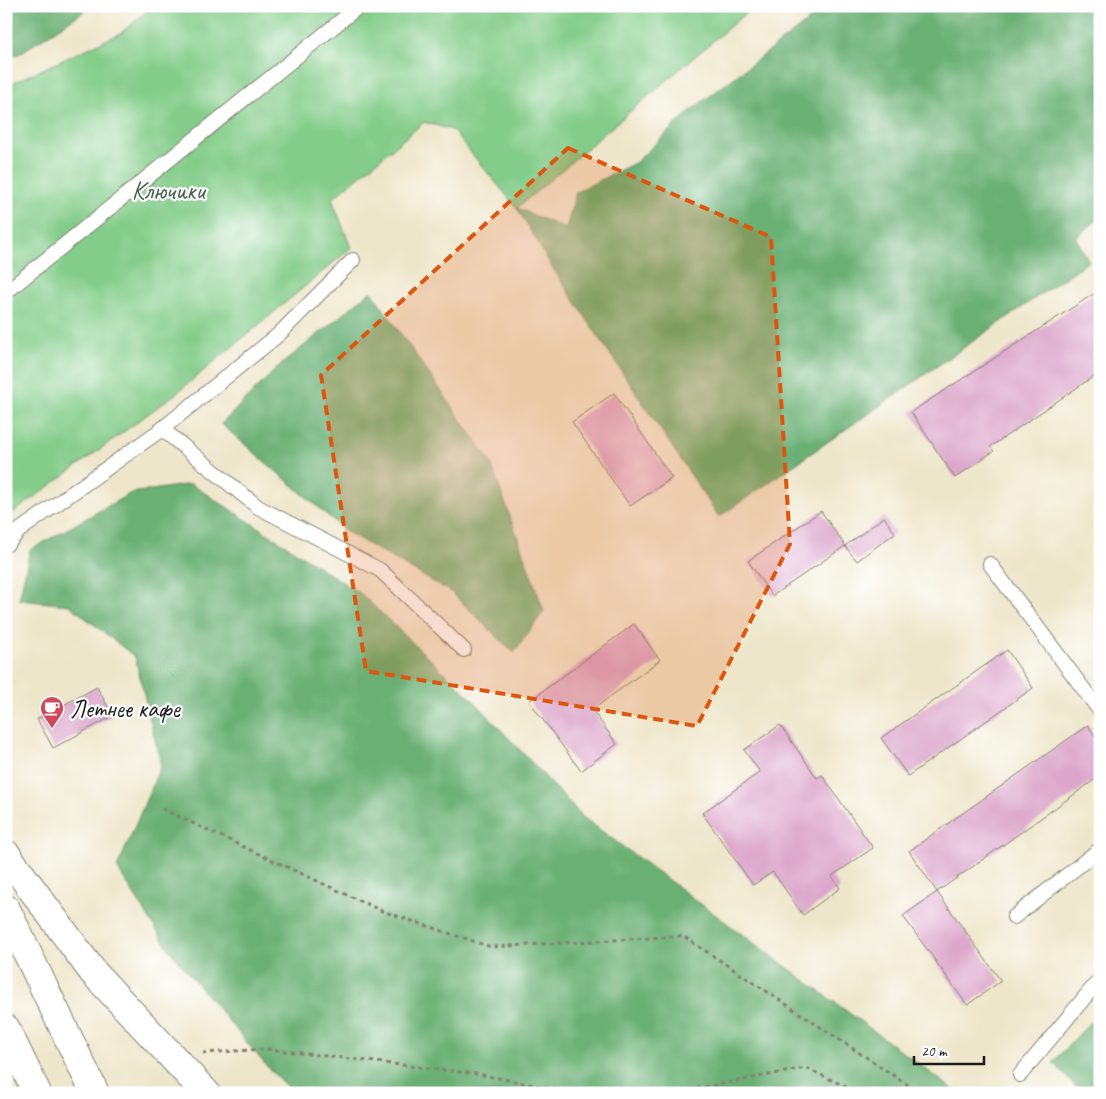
<svg xmlns="http://www.w3.org/2000/svg" width="1106" height="1099" font-family="Caveat,sans-serif">
  <style>
    .green { fill: #83cc89; stroke: #507452 }
    .forest { fill: #6ab075; stroke: #436648 }
    .building { fill: #dca7cb }
    .lines { fill: none; stroke-linecap: round; stroke-linejoin: round }
    .lane-casing { stroke: #858173; stroke-width: 16 }
    .primary-casing { stroke: #858173; stroke-width: 30 }
    .highway-casing { stroke: #858173; stroke-width: 30 }
    .path { stroke: #858173; stroke-width: 3; stroke-dasharray: 4 4; stroke-linecap: butt }
    .lane { stroke: #fff; stroke-width: 14 }
    .primary { stroke: #fff; stroke-width: 28 }
    .highway { stroke: #fff; stroke-width: 28 }
    .marked { fill: #de560d; fill-opacity: 0.2; stroke: #de560d; stroke-width: 4; stroke-dasharray: 10 6; stroke-linejoin: round }
    .labels { text-anchor: middle; stroke-width: 4.5; stroke-linejoin: round; paint-order: stroke }
    .park-label { font-size: 25px; fill: #456248; stroke: #fff }
    .poi-label { font-size: 25px; fill: #1c1c1c; stroke: #fff; text-anchor: start }
  </style>
  <rect width="100%" height="100%" fill="#fff"/>
  <filter id="ink" filterUnits="userSpaceOnUse"><feTurbulence type="fractalNoise" baseFrequency=".02" numOctaves="2"/><feDisplacementMap in="SourceGraphic" scale="10" xChannelSelector="R" yChannelSelector="G"/><feConvolveMatrix kernelMatrix="1 2 1 2 8 2 1 2 1" color-interpolation-filters="sRGB"/></filter>
  <filter id="wash" filterUnits="userSpaceOnUse"><feTurbulence type="fractalNoise" baseFrequency=".0096" numOctaves="4" result="noise"/><feDisplacementMap in="SourceGraphic" scale="20" xChannelSelector="R" yChannelSelector="G"/><feGaussianBlur stdDeviation="1.12" result="paint"/><feColorMatrix in="noise" values="0 0 0 0 0 0 0 0 0 0 0 0 0 0 0 0 0 1.4 0 .05"/><feComposite in="paint" operator="in"/></filter>
  <g filter="url(#wash)">
    <rect width="100%" height="100%" fill="#eee6ca"/>
    <path class="green" d="M153,6h601l-237,202 -65,-78 -28,-8 -92,77 19,49 -173,144 -172,126v-432l115,-53z"/>
    <path class="forest" d="M6,6h86l-70,46 -16,8z
      M828,6h272v211l-24,21 13,23 -370,256 -167,-250 -35,-59 49,21 10,-37 59,-29 54,-51z
      M371,291l119,170 54,150 -30,42 -63,-61 -104,-60 -126,-108 56,-56z
      M191,484l170,110 111,105 112,119 374,275h-665l-24,-24 -99,-118 -53,-83 44,-103 -26,-108 -66,-52 -50,-5 11,-50 101,-57z
      M1100,1012v81h-18l-29,-31z"/>
    <g id="blocks">
      <path class="building" d="M1095,293l5,8v71l-110,75 4,4 -39,27 -44,-66z
        M614,393l58,85 -42,28 -58,-84z
        M821,511l24,35 -73,50 -24,-35z
        M884,517l11,16 -38,28 -12,-15z
        M634,624l26,36 -68,50 25,34 -36,27 -52,-70z
        M1007,650l26,38 -125,88 -27,-38z
        M97,687l16,29 -60,32 -16,-29z
        M780,725l37,53 5,-3 51,73 -41,28 8,12 -37,27 -30,-43 -20,13 -51,-72 58,-41 -16,-22z
        M1088,725l12,19v32l-163,116 -28,-41z
        M937,892l64,89 -34,24 -64,-89z"/>
    </g>
  </g>
  <g filter="url(#ink)">
    <use href="#blocks" fill-opacity="0" stroke="#858173" stroke-width="1"/>
    <g class="lines">
      <g class="lane-casing">
        <path id="lane" d="M6,292l353,-286
          M162,429l96,78 122,63 84,80
          M6,545l14,-15 142,-101 116,-94 75,-75
          M990,564l110,147
          M1014,917l86,-68
          M1020,1075l80,-96"/>
      </g>
      <g class="primary-casing">
        <path id="primary" d="M6,909l89,184
          M6,1029l31,64"/>
      </g>
      <g class="highway-casing">
        <path id="highway" d="M6,854l87,118 113,121"/>
      </g>
      <path class="path" d="M162,809l220,102 109,36 192,-11 237,157
        M203,1053l64,-4 210,25 99,19
        M673,1093l133,-25 54,25"/>
      <use href="#lane" class="lane"/>
      <use href="#primary" class="primary"/>
      <use href="#highway" class="highway"/>
    </g>
  </g>
  <path class="marked" d="M568,148l203,89 19,307 -93,182 -331,-55 -45,-296z"/>
  <defs>
    <g id="cafe-pin" transform="scale(1.25)"><path d="M0 17L-7.5 6A9.5 9.5 0 1 1 7.5 6Z" fill="#d1495b" stroke="#fff"/><path d="M-5.5-4.5H6V0H3Q3 3.5 0 3.5H-2.5Q-5.5 3.5-5.5 0ZM3-3.2v2h1.7v-2ZM-6 4.5H4V6H-6Z" fill="#fff"/></g>
  </defs>
  <g fill-rule="evenodd">
    <use href="#cafe-pin" x="52" y="708"/>
  </g>
  <g class="labels">
    <g class="park-label">
      <text x="168" y="199">Ключики</text>
    </g>
    <g class="poi-label">
      <text x="70" y="717">Летнее кафе</text>
    </g>
  </g>
  <rect width="1106" height="1099" fill="none" stroke="#fff" stroke-width="25"/>
  <path d="M914 1056v8h70v-8" fill="none" stroke="#1c1c1c" stroke-width="2.5"/>
  <text x="921" y="1056" font-size="15" fill="#1c1c1c" stroke="#ffffff" stroke-width="4" paint-order="stroke">20 m</text>
</svg>
